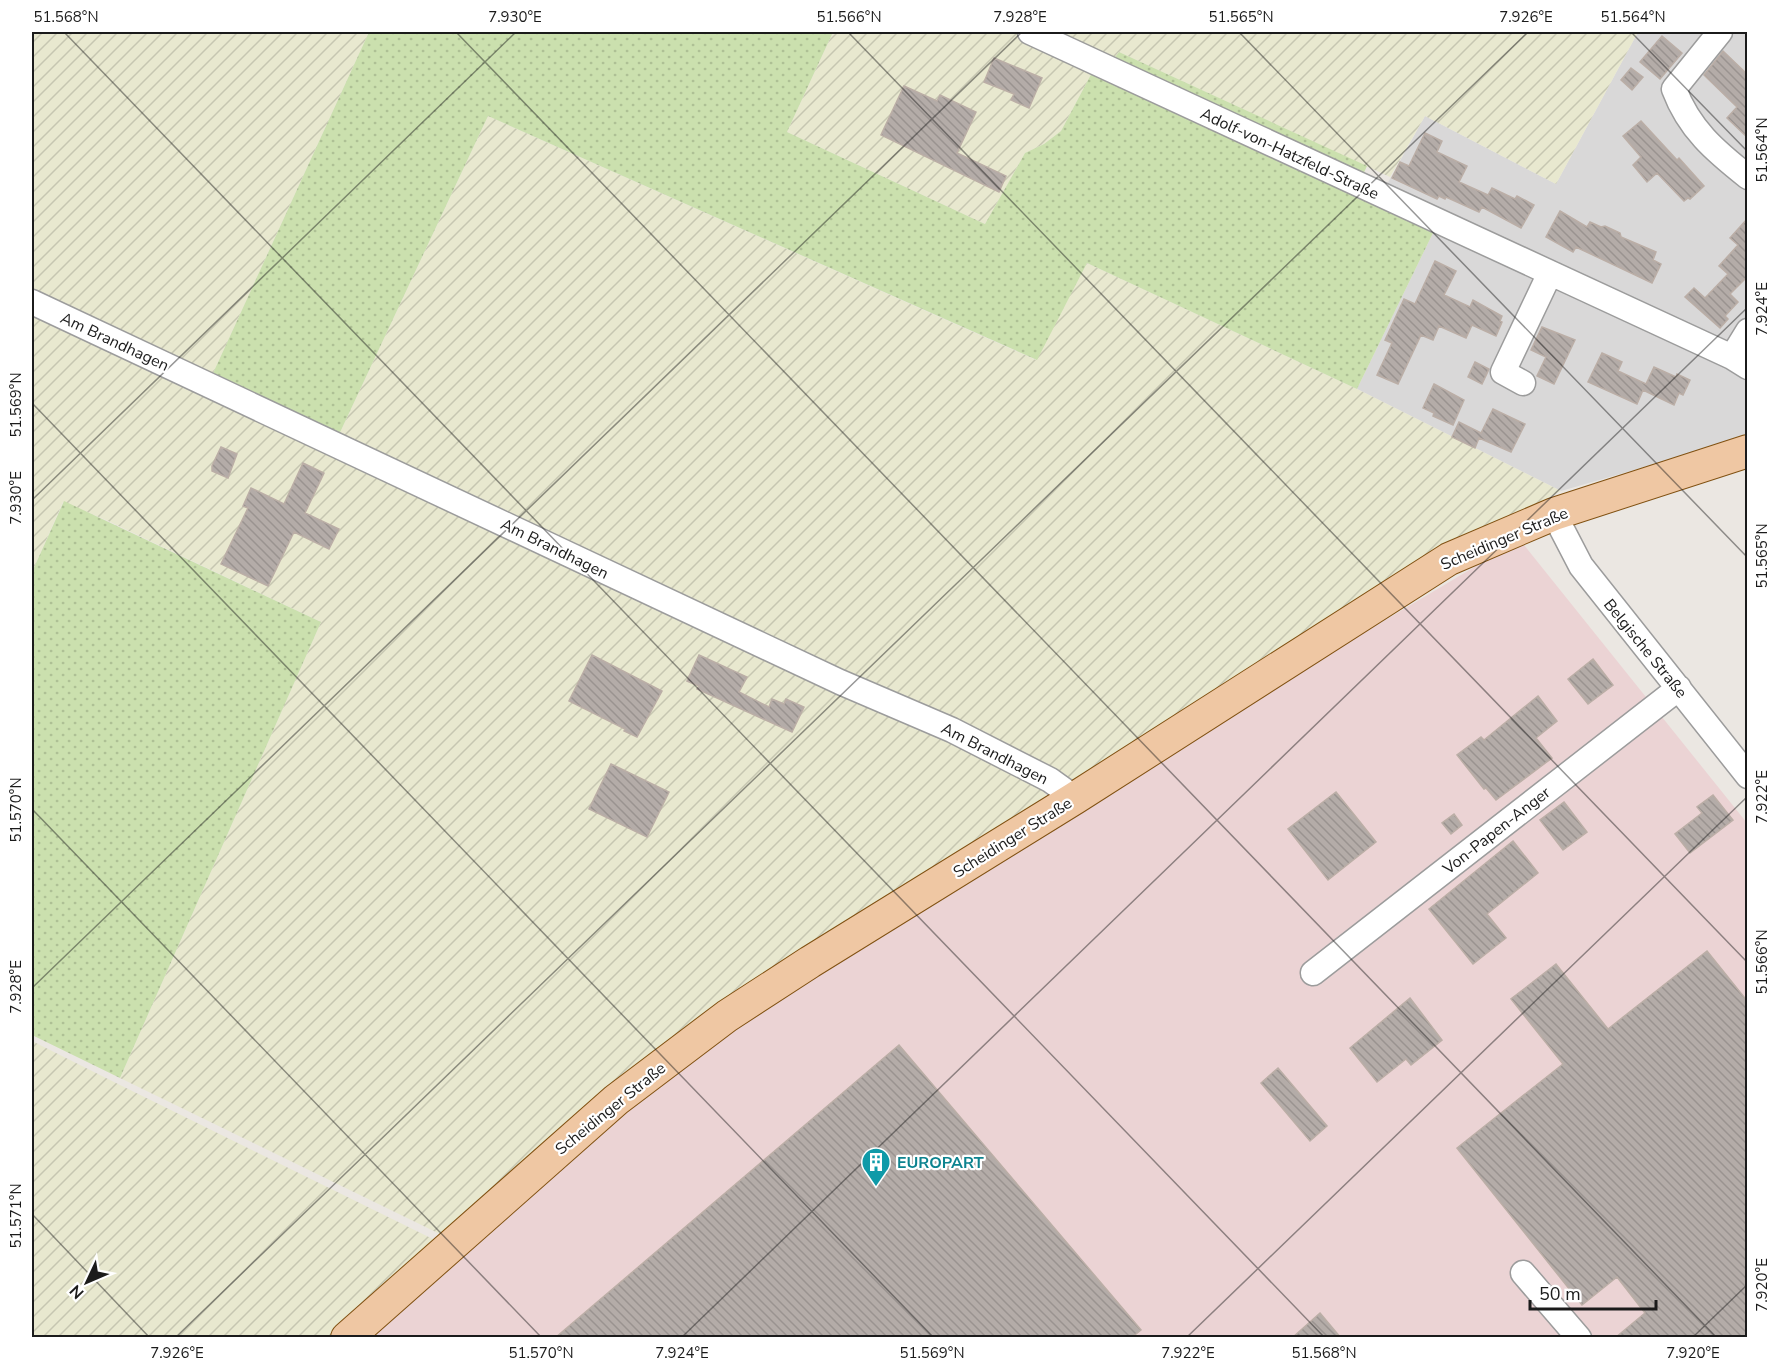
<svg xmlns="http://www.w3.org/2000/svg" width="1779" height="1369" font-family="'Nunito Sans',sans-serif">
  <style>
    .residential { fill: #d9d8d8 }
    .commercial { fill: #ebd3d4 }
    .farmland { fill: url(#farmland-furrows) }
    .grass { fill: url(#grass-dots) }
    .building { fill: url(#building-back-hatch); stroke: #bbaea6; stroke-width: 1.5 }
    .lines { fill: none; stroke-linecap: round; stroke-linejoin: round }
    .minor-casing { stroke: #9c9c9c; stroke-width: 27 }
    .major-casing { stroke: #805112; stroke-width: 34 }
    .minor { stroke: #fff; stroke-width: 24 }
    .major { stroke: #efc7a3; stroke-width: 32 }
    .ticks { fill: none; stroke: #1b1b1b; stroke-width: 1.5; stroke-opacity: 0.45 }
    .labels { text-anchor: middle; stroke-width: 4.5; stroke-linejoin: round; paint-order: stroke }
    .street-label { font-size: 16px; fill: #1b1b1b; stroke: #fff }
    .culture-label { font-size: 16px; font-weight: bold; fill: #0d838f; stroke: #fff; text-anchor: start }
    .neatline { fill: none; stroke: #1b1b1b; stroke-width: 2 }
    .ticks-label { font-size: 15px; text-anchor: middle; fill: #1b1b1b }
  </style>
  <defs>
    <pattern id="farmland-furrows" width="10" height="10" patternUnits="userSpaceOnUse" patternTransform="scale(1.5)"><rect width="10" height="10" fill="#e8e8cf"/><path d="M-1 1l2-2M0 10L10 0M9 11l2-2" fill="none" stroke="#c6c6b1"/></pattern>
    <pattern id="grass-dots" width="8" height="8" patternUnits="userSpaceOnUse" patternTransform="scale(1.5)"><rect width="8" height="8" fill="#cbe0ae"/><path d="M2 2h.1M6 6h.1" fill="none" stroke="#aec095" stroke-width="1.8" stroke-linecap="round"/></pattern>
    <pattern id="building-back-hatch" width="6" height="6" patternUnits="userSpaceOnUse" patternTransform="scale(1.5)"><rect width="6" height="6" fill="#b4aca8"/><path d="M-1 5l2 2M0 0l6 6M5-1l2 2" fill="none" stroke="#9a9390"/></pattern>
  </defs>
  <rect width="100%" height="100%" fill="#ebe7e2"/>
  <path class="residential" d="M1638,32h109v426l-12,-17 -174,50 -204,-102 76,-156 -57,-29 49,-88 131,68z"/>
  <path class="commercial" d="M1520,540l227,283v514l-1400,1 463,-376z"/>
  <path class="farmland" d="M32,32h337l-160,350 -177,-82z
    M833,32h192l71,33 -35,66 -17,13 -19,9 -40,71 -198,-92z
    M1038,32h600l-82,152 -131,-68 -35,61 -271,-125 -10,13z
    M488,116l548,244 51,-97 270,126 204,102 -114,60 -370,238 -741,-348z
    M32,304l1007,477 11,22 -241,152 -361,283 -328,-160 201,-456 -215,-102 -43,-18 -31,70z
    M32,1041l86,43 325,160 -108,93h-303z"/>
  <path class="grass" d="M369,32h464l-46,100 198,92 40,-71 19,-9 17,-13 35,-66 337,168 -76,156 -270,-126 -50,97 -549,-244 -152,325 -127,-59z
    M1119,52l248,114 -7,15 -251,-116z
    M64,501l257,121 -201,456 -88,-43v-463z"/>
  <path class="building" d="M1662,36l20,17 -22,26 -20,-17z
    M1723,51l25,24v63l-21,-20 10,-11 -33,-32z
    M994,58l48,20 -13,30 -18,-8 3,-6 -30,-12z
    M1631,68l12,9 -11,13 -11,-10z
    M904,86l33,15 3,-6 36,17 -19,41 49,23 -7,16 -118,-57z
    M1641,121l36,39 2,-2 25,28 -14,13 -2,-1 -4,3 -27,-28 -10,9 -14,-17 8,-8 -18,-21z
    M1425,133l17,8 -5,11 30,14 -8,16 29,13 4,-7 23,11 2,-3 17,9 -13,23 -39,-21 -3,5 -33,-15 -1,2 -6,-3 -2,3 -45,-21 8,-16 9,4z
    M1560,211l27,16 3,-5 11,5 4,-1 15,7 1,4 35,15 -3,8 8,4 -9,19 -76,-36 -3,5 -27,-15z
    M1748,218v58l-18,18 8,8 -13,14 3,3 -8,9 -35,-31 9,-9 11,10 23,-24 -9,-8 19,-21 -8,-7z
    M1435,261l21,10 -12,24 26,12 3,-7 29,16 -2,5 2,1 -6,14 -24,-11 -6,13 -27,-12 -6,14 -12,-5 -23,49 -21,-9 15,-32 -7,-3 19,-41 11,5z
    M1542,327l33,13 -21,44 -17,-8 9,-19 -15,-7z
    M1602,353l20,9 -4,9 28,13 8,-17 22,10 1,-3 13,6 -7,15 -4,-2 -5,12 -31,-15 -6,14 -49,-22z
    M1475,362l14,7 -7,15 -14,-7z
    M1434,384l30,16 -11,25 -20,-9 1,-3 -11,-5z
    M1493,409l32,15 -14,28 -32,-14 -4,10 -23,-11 7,-15 22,11z
    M221,447l16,7 -9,24 -16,-7v-5z
    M303,463l21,10 -19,40 34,16 -10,20 -35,-17 -26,54 -47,-22 27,-56 -5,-2 8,-18 33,16z
    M592,655l70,36 -25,46 -13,-6 1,-2 -56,-28z
    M699,655l48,22 -8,15 30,15 3,-8 12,5 2,-5 18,8 -12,25 -95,-43 2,-3 -12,-5z
    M1593,659l20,26 -25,19 -20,-25z
    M1538,696l19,25 -21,17 16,20 -56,42 -10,-12 -2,1 -27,-34 24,-18 3,3z
    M611,764l58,28 -22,45 -58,-28z
    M1336,792l40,50 -48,38 -40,-51z
    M1713,795l20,25 -43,33 -15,-19 27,-21 -5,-6z
    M1564,802l23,30 -24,18 -23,-30z
    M1454,814l8,11 -11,9 -9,-11z
    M1513,841l25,32 -51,41 19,24 -33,26 -44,-55z
    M1707,951l41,51v336h-133l30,-25 -28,-36 -35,28 -125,-157 106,-84 -52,-65 45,-35 52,65z
    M1410,998l32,42 -31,25 -5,-6 -29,23 -27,-34z
    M899,1045l242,285 -10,8h-576z
    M1278,1068l49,58 -17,15 -49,-58z
    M1320,1313l21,25h-49z"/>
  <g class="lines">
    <g class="minor-casing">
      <path id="minor" d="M1030,32l702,325 16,10
        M1720,32l-46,57c15,40 41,62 74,88
        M32,302l808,380 112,48 98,50 25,18
        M1732,357l16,-26
        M1523,383l-20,-11 47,-99
        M1554,514l27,52 167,210
        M1313,973l366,-285
        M1523,1273l56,65"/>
    </g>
    <g class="major-casing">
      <path id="major" d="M347,1338l269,-238 111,-84 83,-54 265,-164 374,-239 105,-45 194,-63"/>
    </g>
    <use href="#minor" class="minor"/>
    <use href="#major" class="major"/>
  </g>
  <path class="ticks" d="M64,32l1261,1306M456,32l1261,1306M848,32l900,931M1239,32l509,526M1631,32l117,120M32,403l902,935M32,500l484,-468M32,809l510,529M32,988l990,-956M32,1214l118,124M175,1338l1353,-1306M681,1338l1067,-1031M1186,1338l562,-542M1692,1338l56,-54"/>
  <defs>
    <g id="building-pin" transform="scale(1.5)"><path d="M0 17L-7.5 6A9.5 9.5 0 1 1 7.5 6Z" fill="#0f9aa8" stroke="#fff"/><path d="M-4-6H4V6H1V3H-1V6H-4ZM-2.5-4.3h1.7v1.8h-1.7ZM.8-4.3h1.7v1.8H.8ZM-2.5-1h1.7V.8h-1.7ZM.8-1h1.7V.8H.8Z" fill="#fff"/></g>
  </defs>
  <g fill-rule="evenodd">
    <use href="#building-pin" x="876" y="1162"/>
  </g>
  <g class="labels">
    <g class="street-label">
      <text transform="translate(1290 153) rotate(25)" y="6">Adolf-von-Hatzfeld-Straße</text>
      <text transform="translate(115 341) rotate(25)" y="6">Am Brandhagen</text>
      <text transform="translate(1504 538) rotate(-23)" y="6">Scheidinger Straße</text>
      <text transform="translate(555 548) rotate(26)" y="6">Am Brandhagen</text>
      <text transform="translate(1646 648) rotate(51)" y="6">Belgische Straße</text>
      <text transform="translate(995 753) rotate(27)" y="6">Am Brandhagen</text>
      <text transform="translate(1496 830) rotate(-38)" y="6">Von-Papen-Anger</text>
      <text transform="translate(1012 837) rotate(-32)" y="6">Scheidinger Straße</text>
      <text transform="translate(610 1108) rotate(-39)" y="6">Scheidinger Straße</text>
    </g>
    <g class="culture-label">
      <text x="897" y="1168">EUROPART</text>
    </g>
  </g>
  <rect width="1779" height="1369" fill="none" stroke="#ffffff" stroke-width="66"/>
  <g transform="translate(87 1282) rotate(226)" stroke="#ffffff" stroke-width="4.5" paint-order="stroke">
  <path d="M0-4.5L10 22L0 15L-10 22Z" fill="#1b1b1b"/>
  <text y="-9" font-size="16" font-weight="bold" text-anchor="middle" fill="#1b1b1b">N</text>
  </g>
  <path d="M1530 1300v9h126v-9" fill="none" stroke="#1b1b1b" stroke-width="3"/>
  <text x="1539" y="1300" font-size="18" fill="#1b1b1b" stroke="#ffffff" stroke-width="4.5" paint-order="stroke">50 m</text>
  <rect x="33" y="33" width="1713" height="1303" class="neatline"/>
  <g class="ticks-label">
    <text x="66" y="22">51.568°N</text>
    <text x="515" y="22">7.930°E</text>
    <text x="849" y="22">51.566°N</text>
    <text x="1020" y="22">7.928°E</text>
    <text x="1241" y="22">51.565°N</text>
    <text x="1526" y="22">7.926°E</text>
    <text x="1633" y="22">51.564°N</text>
    <text transform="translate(1762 150) rotate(-90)" y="5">51.564°N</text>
    <text transform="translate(1762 309) rotate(-90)" y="5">7.924°E</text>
    <text transform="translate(16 405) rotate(-90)" y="5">51.569°N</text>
    <text transform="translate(16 498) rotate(-90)" y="5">7.930°E</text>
    <text transform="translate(1762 556) rotate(-90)" y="5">51.565°N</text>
    <text transform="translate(1762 797) rotate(-90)" y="5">7.922°E</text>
    <text transform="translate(16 810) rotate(-90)" y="5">51.570°N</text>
    <text transform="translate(1762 962) rotate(-90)" y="5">51.566°N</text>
    <text transform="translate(16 987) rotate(-90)" y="5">7.928°E</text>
    <text transform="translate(16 1216) rotate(-90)" y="5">51.571°N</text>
    <text transform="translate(1762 1285) rotate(-90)" y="5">7.920°E</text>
    <text x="177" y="1358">7.926°E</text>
    <text x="541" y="1358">51.570°N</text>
    <text x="682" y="1358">7.924°E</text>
    <text x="932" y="1358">51.569°N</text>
    <text x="1188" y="1358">7.922°E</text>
    <text x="1324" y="1358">51.568°N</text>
    <text x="1693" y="1358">7.920°E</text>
  </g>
</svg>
